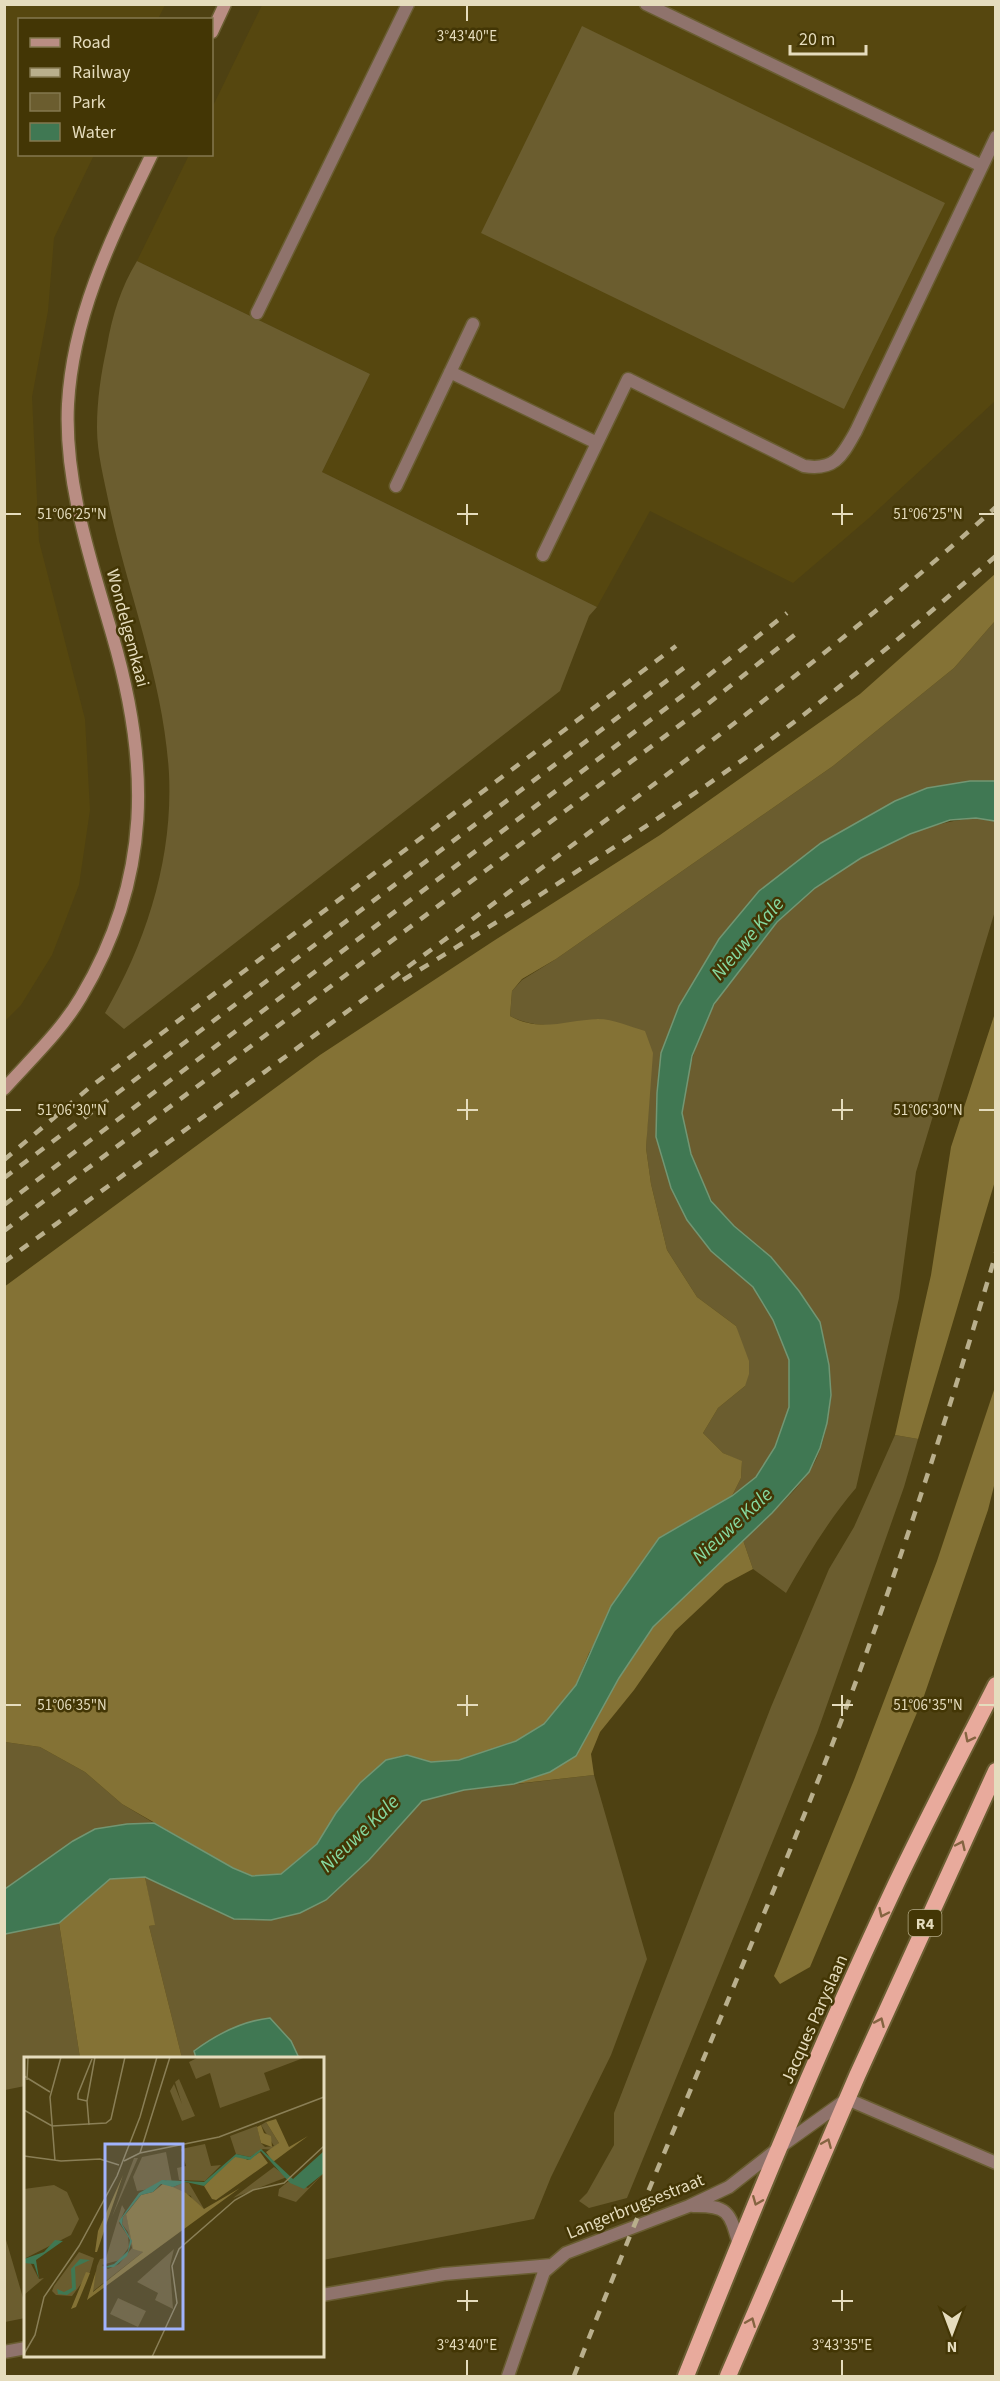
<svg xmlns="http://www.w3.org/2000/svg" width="1000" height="2381" font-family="'Source Sans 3',sans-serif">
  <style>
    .built { fill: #56470f }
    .green { fill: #6b5d2f }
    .forest { fill: #847235 }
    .water { fill: #407853; stroke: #729673; stroke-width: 1.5 }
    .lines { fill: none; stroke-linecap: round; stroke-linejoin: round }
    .service-casing { stroke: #695d31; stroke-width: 15 }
    .minor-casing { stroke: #695d31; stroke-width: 15 }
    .secondary-casing { stroke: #695d31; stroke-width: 15 }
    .trunk-casing { stroke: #695d31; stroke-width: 20 }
    .service { stroke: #8f736c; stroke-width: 12 }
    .minor { stroke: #8f736c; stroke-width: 12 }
    .secondary { stroke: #b98d83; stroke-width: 12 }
    .trunk { stroke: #e8aa9c; stroke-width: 16 }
    .rail { stroke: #b9af8c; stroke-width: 4.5; stroke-dasharray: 10 10; stroke-linecap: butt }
    .oneway { stroke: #856441 }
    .ticks { fill: none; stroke: #e5dcbd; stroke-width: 2 }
    .labels { text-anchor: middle; stroke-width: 5; stroke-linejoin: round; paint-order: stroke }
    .shield { fill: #433605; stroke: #b4aa86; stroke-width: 1.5 }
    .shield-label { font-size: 16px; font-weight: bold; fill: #e5dcbd }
    .street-label { font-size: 18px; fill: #e5dcbd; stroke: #433605 }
    .water-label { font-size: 20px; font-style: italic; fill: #86d9a0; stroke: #433605 }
    .inset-road { fill: none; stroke: #8a7f56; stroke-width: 1.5 }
    .view { fill: #a1b3fd; fill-opacity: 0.15; stroke: #a1b3fd; stroke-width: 3 }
    .inset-edge { fill: none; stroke: #e5dcbd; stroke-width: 3 }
    .ticks-label { font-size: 15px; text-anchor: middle; fill: #e5dcbd; stroke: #433605; stroke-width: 5; stroke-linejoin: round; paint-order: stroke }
  </style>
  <rect width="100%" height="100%" fill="#4e4112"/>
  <path class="built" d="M5,4l160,1 -7,14 -138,1v134l74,1 -40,83 -6,73 -16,86 7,144 46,178 5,91 -11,75 -27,70 -31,50 -16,16z
    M262,5h733v396l-126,117 -76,65 -143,-72 -53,96 -275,-135 48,-98 -233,-113 52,-106 23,-1v-46z"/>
  <path class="green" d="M582,26l363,177 -101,206 -363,-176z
    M137,261l233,113 -48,98 275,135 -8,9 -29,75 -436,338 -19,-16c42,-72 68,-155 64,-239 -5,-92 -41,-180 -60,-270 -5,-25 -12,-51 -12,-76 0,-28 4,-55 10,-82 5,-30 14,-59 30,-85z
    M995,621v160h-25l-75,20 -74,42 -62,48 -40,48 -40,67 -18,47 -4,40 -1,44 31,83 24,30 42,37 20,33 16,40v47l-14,40 -19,30 -24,19 9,-18 1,-16 -19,-9 -20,-20 15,-25 27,-22 -9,-60 -39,-29 -30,-47 -16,-66 -5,-36 2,-36 -48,-93c-30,5 -62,12 -90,-3l2,-25 10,-11 34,-21 277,-193 121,-98z
    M976,818l19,3v90l-79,261 -17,126 -43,190c-28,33 -49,68 -70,105l-33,-24 -10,-29c20,-19 50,-45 66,-68 15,-22 19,-51 22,-77 -21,-38 -43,-75 -65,-113 -10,-18 -19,-38 -31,-55 -7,-10 -18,-17 -24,-28 -13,-22 -28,-59 -29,-85 -1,-11 4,-25 6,-36 21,-121 166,-250 288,-260z
    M895,1435l23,4 -14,48 -87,246 -190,465 -38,10 -10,-7 8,-8 27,-48v-32l157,-406 58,-138 25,-42z
    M5,1742l35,5 45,25 37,32 32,19 -59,6 -22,12 -68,48z
    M594,1775l53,184 -36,96 -60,122 -17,42 -211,41 -1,-202h-140l-33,-132 5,-1 -9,-48 89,42 92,-19 43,-40 53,-59 42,-11z
    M59,1923l21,135h-54l-1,28 -20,4v-156z
    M4,2233l22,75 -1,10 -20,4z"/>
  <path class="forest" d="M995,574v47l-41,47 -121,98 -277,193 -34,20 -10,12 -2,25c31,17 56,4 88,3 15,0 33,8 47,12l8,22 -7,95 5,36 16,66 30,47 39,29 13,35v13l-4,12 -27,22 -15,25 20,20 19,8 -1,17 -9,18 -73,42 -70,115 -13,32 -32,39 -28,17 -57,19 -28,2 -26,-7 -19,5 -26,23 -24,30 -19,31 -36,30 -29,2 -19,-8 -111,-64 -37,-32 -45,-25 -35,-5 -1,-455 316,-232 175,-115 165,-105 200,-141z
    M995,1013v168l-77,258 -23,-4 36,-160 20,-128z
    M995,1387v95l-7,28 -64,186 -114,271 -30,17 -6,-8 80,-196 83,-219z
    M743,1540l10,29 -28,15 -50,47 -41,59 -34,42 -9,22 3,21 -80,9 36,-12 69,-94 34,-51z
    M145,1877l10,48 -6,1 33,132h-102l-21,-135 51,-44z"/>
  <path class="water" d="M970,781h25v40l-19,-3 -26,2 -40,14 -49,24 -46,30 -38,34 -63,82 -22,52 -10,57 9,41 20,47 23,25 37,31 28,34 21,31 9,43 2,30 -4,28 -7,25 -11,24 -37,41 -119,114 -34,51 -43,78 -26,16 -36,12 -50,6 -42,11 -53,59 -43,40 -26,13 -29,7 -37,-1 -89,-42 -35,2 -51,44 -54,11v-45l68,-48 22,-12 32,-5 27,-1 79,45 19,8 29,-2 36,-30 19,-31 24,-30 26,-23 21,-5 24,7 28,-2 57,-19 28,-17 32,-39 35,-79 48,-68 73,-42 24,-19 19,-30 14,-40v-47l-16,-40 -20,-33 -42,-36 -24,-31 -16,-32 -15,-51 1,-44 4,-40 18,-47 40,-67 40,-48 62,-48 74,-42 32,-13z
    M270,2018l21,23 8,17h-103l-2,-7c23,-17 48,-30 76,-33z"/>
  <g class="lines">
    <g class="service-casing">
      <path id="service" d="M646,4l336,162
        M257,313l151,-309
        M450,372l147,71
        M396,486l77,-162
        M543,555l85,-176 176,87c31,5 38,-10 52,-35l140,-294"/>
    </g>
    <g class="minor-casing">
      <path id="minor" d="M693,2206c36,-1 37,7 46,39
        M322,2295l122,-21 108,-9
        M4,2352l22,-4
        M508,2376l36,-104 22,-19 123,-47 40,-19 51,-40 67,-48 149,64"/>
    </g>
    <g class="secondary-casing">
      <path id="secondary" d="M212,32l13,-28
        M4,1089c27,-30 57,-58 77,-92 71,-119 69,-234 31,-363 -21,-73 -48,-152 -44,-230 5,-91 45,-169 84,-250"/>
    </g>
    <g class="trunk-casing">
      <path id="trunk" d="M686,2376c66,-165 134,-331 210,-492 32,-67 66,-132 100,-199
        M728,2376l129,-300 139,-305"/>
    </g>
    <use href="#service" class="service"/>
    <use href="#minor" class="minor"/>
    <use href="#secondary" class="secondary"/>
    <use href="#trunk" class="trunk"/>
    <path class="rail" d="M403,980c114,-70 228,-141 338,-219 89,-63 172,-134 255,-205
      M4,1160l85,-72 587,-442
      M4,1178l685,-514
      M4,1205l685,-514 98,-78
      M4,1231l696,-521 102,-81
      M4,1262c184,-134 368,-268 551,-404 151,-112 301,-224 441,-351
      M574,2376c82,-211 175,-419 258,-631 62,-161 115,-326 164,-492"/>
  </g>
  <defs><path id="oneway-chevron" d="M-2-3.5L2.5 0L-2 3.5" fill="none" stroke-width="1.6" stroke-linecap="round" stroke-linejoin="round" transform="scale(1.5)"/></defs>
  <g class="oneway">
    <use href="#oneway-chevron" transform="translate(969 1738) rotate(117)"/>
    <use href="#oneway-chevron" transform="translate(961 1845) rotate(-65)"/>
    <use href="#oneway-chevron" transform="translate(883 1913) rotate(115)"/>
    <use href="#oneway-chevron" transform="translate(880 2022) rotate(-66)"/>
    <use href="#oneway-chevron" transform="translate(827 2143) rotate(-67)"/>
    <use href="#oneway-chevron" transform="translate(757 2201) rotate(112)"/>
    <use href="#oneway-chevron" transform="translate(751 2322) rotate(-67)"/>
  </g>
  <path class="ticks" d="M467,6v15M467,504v21M842,504v21M6,514h15M457,514h21M832,514h21M979,514h15M467,1099v21M842,1099v21M6,1110h15M457,1110h21M832,1110h21M979,1110h15M467,1695v21M842,1695v21M6,1705h15M457,1705h21M832,1705h21M979,1705h15M467,2290v21M842,2290v21M457,2301h21M832,2301h21M467,2360v15M842,2360v15"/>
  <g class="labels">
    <rect class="shield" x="908.5" y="1910" width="33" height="26" rx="4.5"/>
    <g class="shield-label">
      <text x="925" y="1929">R4</text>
    </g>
    <g class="street-label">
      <text transform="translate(128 628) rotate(75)" y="6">Wondelgemkaai</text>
      <text transform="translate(814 2019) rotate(-66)" y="6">Jacques Paryslaan</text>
      <text transform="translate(635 2206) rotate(-22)" y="6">Langerbrugsestraat</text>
    </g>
    <g class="water-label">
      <text transform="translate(747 938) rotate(-50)" y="7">Nieuwe Kale</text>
      <text transform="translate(732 1525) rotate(-43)" y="7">Nieuwe Kale</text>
      <text transform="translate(359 1833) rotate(-44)" y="7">Nieuwe Kale</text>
    </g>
  </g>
  <g transform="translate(24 2057)">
    <rect width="300" height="300" fill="#4e4112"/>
    <path d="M175,0h107l-42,16 6,17 -50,18 -10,-35 -14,6 -7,-17zM155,22l16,37 -13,5 -12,-30 4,-7 8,20 -7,-22zM242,65l13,21 -5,7 -11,-1 -13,8 -14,-3 -6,-18 27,-10 4,17 4,4 9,-1 -13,-21zM181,87l6,22 10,-1 -16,16 -26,-1 -2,-12 9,-2 -5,-17zM142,95l6,31 -7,-3 -15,9 -13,2 -4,-14 9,-20zM110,101h4l-26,59 8,-22zM250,110l13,10 -54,21zM300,116l-28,29 -18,-6 1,-7 11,-9 18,8zM161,125l4,1 15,26 -12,-8 -1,-5 -20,-8zM30,128l13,7 12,27 -8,16 -47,24v-70zM98,148l3,5 -6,13 9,13 1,11 -9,13 -18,5 6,4 11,-5 13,-16 -4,-16 -6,-8 1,-7 3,-4 7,34 10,5 -51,40 5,-26 3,-7 6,-1zM150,192l-4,17 3,43 -18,-9 3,-7 -21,-11zM55,195l15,6 -4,14 -18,24 -16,-1 -4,-4 2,-5zM6,205l9,17 5,-1 -20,17v-32zM94,241l28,13 -8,16 -28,-13z" fill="#6b5d2f"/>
    <path d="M252,62l13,28 19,-11 -35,26 -7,-10 13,-9 -13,-21zM237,68l3,8 7,3 1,11 -11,-4 -4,-16zM236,95l8,11 -52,37 -4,-1 -8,-13 14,-15 19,-16 11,5zM99,118l-26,77h-2l3,-21zM140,126l22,10 18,16 36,-21 -153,112 9,-29 -3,21 50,-40 -10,-3 -7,-35 15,-19 12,-3zM62,215l4,1 -4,10 -10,24 -5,2z" fill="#847235"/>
    <path d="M237,92l32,30 31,-28v22l-20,16 -14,-6 -29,-32 -11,9 -15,-3 -31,29 -18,-4 -13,5 -12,-3 -8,8 -12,3 -18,22 -1,7 10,17 -5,15 -13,11 -13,1 13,-4 14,-13 2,-11 -11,-19 20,-28 23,-13 42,2 32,-28 14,3zM31,183l8,1 -27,19 3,19 -5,-15 -10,-1v-4l20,-7zM56,202l10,1 -15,7 1,22 -9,6 -9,-1 -1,-5 7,3 8,-4 -1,-19z" fill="#407853"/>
    <path class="inset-road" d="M0,19l26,16M3,23l1,-23M63,44l-9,-2v-5l14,-35M0,53l28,16 54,-3 5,-4 14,-62M65,68l-2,-24 8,-44M116,96l30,-96M0,99l37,5 39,-2 19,6M31,104l-5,-64 11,-40M100,104l16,-8 79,-16 105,-40M0,297l11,-19 9,-38 35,-51 38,-70 23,-59 17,-60M128,300l25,-54 -5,-37 7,-17 56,-49 18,-10 31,-7 40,-37"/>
    <path class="view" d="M81,87h78v185h-78z"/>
    <rect width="300" height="300" class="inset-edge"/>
  </g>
  <g class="ticks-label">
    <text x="467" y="41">3°43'40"E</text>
    <text x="928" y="519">51°06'25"N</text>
    <text x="72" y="519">51°06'25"N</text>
    <text x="928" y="1115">51°06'30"N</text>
    <text x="72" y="1115">51°06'30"N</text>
    <text x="928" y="1710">51°06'35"N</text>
    <text x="72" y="1710">51°06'35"N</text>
    <text x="467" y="2350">3°43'40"E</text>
    <text x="842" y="2350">3°43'35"E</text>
  </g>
  <rect width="1000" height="2381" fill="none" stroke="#e5dcbd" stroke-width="12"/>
  <rect x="18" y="18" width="195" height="138" fill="#433605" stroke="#84784f" stroke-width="1.5"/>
  <rect x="30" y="38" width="30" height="9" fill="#b98d83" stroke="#84784f" stroke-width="1.5"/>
  <text x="72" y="48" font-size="18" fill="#e5dcbd">Road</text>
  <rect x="30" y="68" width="30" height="9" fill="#b9af8c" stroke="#84784f" stroke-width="1.5"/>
  <text x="72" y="78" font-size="18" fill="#e5dcbd">Railway</text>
  <rect x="30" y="93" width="30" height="18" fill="#6b5d2f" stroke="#84784f" stroke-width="1.5"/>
  <text x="72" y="108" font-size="18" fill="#e5dcbd">Park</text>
  <rect x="30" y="123" width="30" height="18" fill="#407853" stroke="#84784f" stroke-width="1.5"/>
  <text x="72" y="138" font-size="18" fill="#e5dcbd">Water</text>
  <g transform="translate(952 2333) rotate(180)" stroke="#433605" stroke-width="4.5" paint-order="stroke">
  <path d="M0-4.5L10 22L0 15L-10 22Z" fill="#e5dcbd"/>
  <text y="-9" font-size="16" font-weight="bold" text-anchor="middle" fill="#e5dcbd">N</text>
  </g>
  <path d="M790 45v9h76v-9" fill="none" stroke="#e5dcbd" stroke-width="3"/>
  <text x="799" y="45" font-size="18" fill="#e5dcbd" stroke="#433605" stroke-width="4.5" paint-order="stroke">20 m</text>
</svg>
